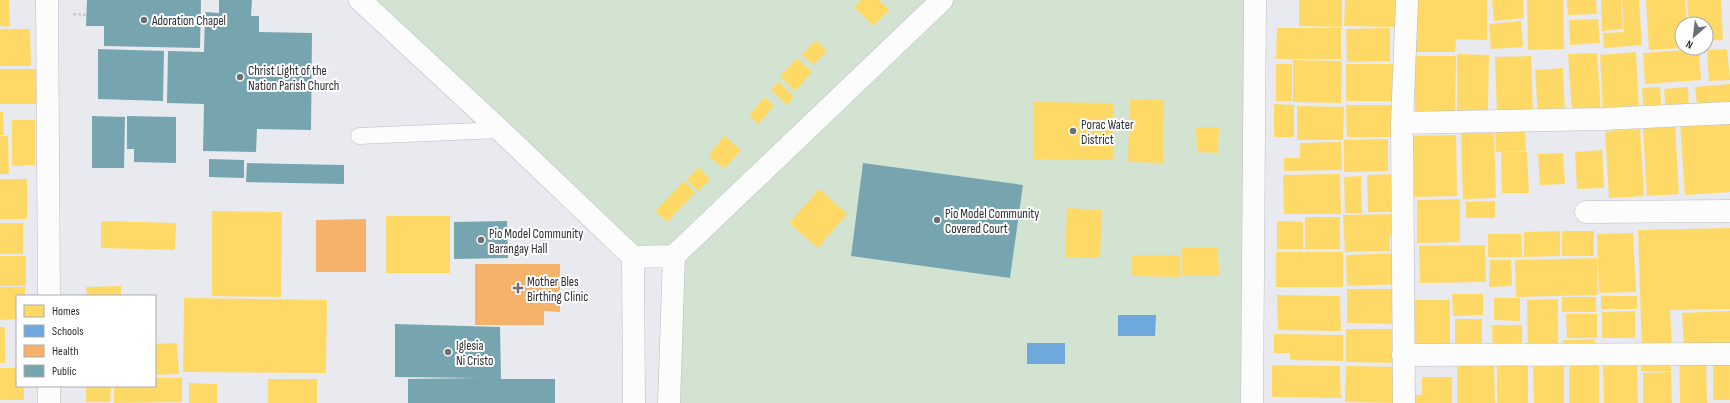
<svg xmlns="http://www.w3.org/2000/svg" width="1730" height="403" font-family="'Sofia Sans Condensed',sans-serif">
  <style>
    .green { fill: #d3e3d2 }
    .homes { fill: #ffd966 }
    .schools { fill: #6fa8dc }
    .health { fill: #f6b26b }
    .public { fill: #76a5af }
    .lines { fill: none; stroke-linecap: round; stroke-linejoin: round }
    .service-casing { stroke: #bbbcc1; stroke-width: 17 }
    .minor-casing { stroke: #bbbcc1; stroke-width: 23 }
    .path { stroke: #c9cbcc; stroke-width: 2.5; stroke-dasharray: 3 2; stroke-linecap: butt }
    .service { stroke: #fcfcfd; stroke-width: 16 }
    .minor { stroke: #fcfcfd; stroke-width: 22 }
    .poi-dot { fill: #6e6f74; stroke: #fff; stroke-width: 1.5 }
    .labels { text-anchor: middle; stroke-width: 4; stroke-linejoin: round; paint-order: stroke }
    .poi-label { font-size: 13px; fill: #2c2d32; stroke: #fff; text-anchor: start }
  </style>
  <rect width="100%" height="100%" fill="#e8eaf0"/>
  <path class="green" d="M360,0h895l-3,403h-583l5,-147 -41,1z"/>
  <path class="homes" d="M0,0h9l1,27 -10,-1z
    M861,0h18l10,10 -16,16 -19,-19z
    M1299,0h43v27l-43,-1z
    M1345,0h55l1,27 -57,-1z
    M1412,0h75v40l-31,-1 -1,13h-43z
    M1492,0h31l1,18 -30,3z
    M1527,0h36l1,49 -36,1z
    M1567,0h29l1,14 -29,1z
    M1601,0h20l2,29 -21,2z
    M1622,0h17l3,45 -38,3 -1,-15 21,-1z
    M1646,0h39l2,24h-5v24l-33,2z
    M1687,0h34l2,40 -17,1v-17h-17z
    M1598,19l2,24 -30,2 -1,-25z
    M1521,21l2,26 -32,2 -2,-25z
    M1277,28h64v31h-65z
    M1390,28v33l-43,1 -1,-33z
    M0,29h30l1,37h-31z
    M816,40l11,11 -13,14 -12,-10z
    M1699,49l2,31 -56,4 -2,-31z
    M1727,49l3,31 -21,1 -2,-31z
    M1636,52l3,58 -36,2 -3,-57z
    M1597,53l4,58 -29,1 -4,-58z
    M1457,54l32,1 -1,57 -31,-1z
    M1415,56h41l-1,61 -40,-1z
    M1531,56l2,57 -36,2 -2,-58z
    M797,58l15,14 -17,19 -15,-15z
    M1293,60l49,1 -1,42 -48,-1z
    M1276,64h16v37h-16z
    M1346,64h51l-1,37h-50z
    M1563,68l2,46 -27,2 -3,-46z
    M0,69h37v35h-37z
    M778,82l16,14 -7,9 -16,-15z
    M1730,84v26l-32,3 -3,-26z
    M1660,87l2,28 -18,1 -2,-28z
    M1688,87l1,23 -23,2 -2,-23z
    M765,97l9,9 -16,18 -9,-9z
    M1130,99l34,1 -1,63 -35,-1z
    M1033,102l80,1v57l-80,-1z
    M1274,104l20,1v32h-20z
    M1346,105h47v32h-46z
    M1297,106l47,1 -1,33h-46z
    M0,112h3l1,23h-4z
    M1730,119v73l-45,3 -5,-72z
    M12,120h23v45l-23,1z
    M1675,126l4,68 -32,2 -4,-68z
    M1196,127h23l-1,26 -21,-1z
    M1640,129l4,67 -35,2 -4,-67z
    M1525,130l1,21 -30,1 -1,-21z
    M1461,133h33l2,65 -33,1z
    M1456,135l1,61 -47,1 -1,-61z
    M0,136h8l1,38h-9z
    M724,136l17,14 -17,19 -16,-13z
    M1388,139v32l-44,1v-32z
    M1341,142l1,28 -58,1v-13h16v-15z
    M1602,150l2,38 -27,1 -2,-37z
    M1501,152h26l2,41h-27z
    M1563,153l2,31 -25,1 -2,-31z
    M699,167l11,12 -12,12 -11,-11z
    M1340,174l1,40h-57l-1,-39z
    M1400,174l1,38h-33l-1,-37z
    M1361,176l1,37h-17l-1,-36z
    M0,179h27v40h-27z
    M684,181l11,12 -28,29 -12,-11z
    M819,189l28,25 -29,34 -29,-25z
    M1460,199v43l-43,1v-43z
    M1495,201v17h-29v-16z
    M1067,208l35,2 -2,48 -35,-1z
    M212,211l70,1 -1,85 -69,-1z
    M1400,214l1,21h-11v16l-45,1 -2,-37z
    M386,216h64v57h-64z
    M1305,217h35v32h-35z
    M101,221l75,2 -1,27 -74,-2z
    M1277,221l26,1v27h-26z
    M0,223h23v31h-23z
    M1730,228v81l-60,1 2,41 -30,1 -4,-122z
    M1560,231v25l-36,1v-25z
    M1562,231h32v25h-32z
    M1633,233l3,59 -37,1 -2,-59z
    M1488,234h33l1,23h-34z
    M1485,245l1,37 -66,1 -1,-37z
    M1182,247l36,1 1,28 -37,-1z
    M1276,252h67v35h-67z
    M1401,253l1,31 -55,2 -1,-31z
    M1132,255h48v22l-48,-1z
    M0,256h26v30h-26z
    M1597,258l1,37 -82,2 -1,-37z
    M1490,260h21l1,26 -23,1z
    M121,286v10h-34l-1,-9z
    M0,287h25v9h-8v23l-17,1z
    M1347,289h52v35l-52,-1z
    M1452,294h31v21l-30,1z
    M1277,295l63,1 1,35 -63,-1z
    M1601,296h36v13h-36z
    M1562,297h34v15h-34z
    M184,298l143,2 -1,73 -143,-1z
    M1494,298h26v23l-26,-1z
    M1558,299v54h-30l-1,-53z
    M1410,300h40v52h-40z
    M1635,311v27h-33v-26z
    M1730,311v35l-46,2 -2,-35z
    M1566,314h31v24h-30z
    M1455,319h27v24h-27z
    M1492,325h30v29h-29z
    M0,327h5v36h-5z
    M1346,329h52v34l-52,-1z
    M1274,334l69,1v26l-53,-1v-7h-16z
    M1595,339v13h-32v-12z
    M177,343l2,31 -24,1v-31z
    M1706,356l1,47h-27l-1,-46z
    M1641,357h30v14h-30z
    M1599,359v44h-30v-43z
    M1713,359h17v41h-17z
    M1494,362l1,41h-38v-40z
    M1272,365l68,1 1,32 -69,-1z
    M1497,365h31v38h-31z
    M1533,365h31v38h-30z
    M1346,366l52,1v36l-53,-1z
    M1603,366h34l1,37h-34z
    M0,368h17v18h7v14h-24z
    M1671,372l1,31h-29v-30z
    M1422,377h30v26h-39v-8h9z
    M155,378h27v24l-68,1v-17h41z
    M268,379h49v24h-49z
    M189,383l28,1v19h-28z
    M86,386h25l-1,16h-24z"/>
  <path class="schools" d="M1118,315h38l-1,21h-37z
    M1027,343h38v21h-38z"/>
  <path class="health" d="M366,219v53h-50v-52z
    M475,264h85v48l-16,-1v14h-69z"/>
  <path class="public" d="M87,0h114l-1,48 -96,-2v-20h-18z
    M219,0h33l-1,16h8v16l53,1 -1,97 -54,-1 -1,23 -53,-1 1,-47 -37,-1 1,-52 36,1 1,-40 14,1z
    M98,49l66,2 -1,50 -65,-2z
    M92,116l33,1 -1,51h-32z
    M127,116l49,1v46l-42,-1v-13h-7z
    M209,159l35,1v18l-35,-1z
    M247,163l97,2v19l-98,-2z
    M863,163l160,22 -13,93 -159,-22z
    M507,221l1,37 -54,1v-37z
    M395,324l105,3 1,52h54v24h-147v-24l72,-1 -85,-1z"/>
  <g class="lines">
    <g class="service-casing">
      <path id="service" d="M359,136l141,-6"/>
    </g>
    <g class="minor-casing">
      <path id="minor" d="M47,0l2,296
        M360,0l140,130 133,127 41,-1 268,-256
        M1402,123l201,-4 127,-6
        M1586,212l144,-1
        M633,257l1,146
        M1403,355l327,-1
        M49,386v17
        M669,403l5,-147
        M1252,403l3,-403
        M1404,403l-2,-280 5,-123"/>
    </g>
    <path class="path" d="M73,14l14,1"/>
    <use href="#service" class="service"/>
    <use href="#minor" class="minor"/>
  </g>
  <g class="poi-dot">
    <circle cx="144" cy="20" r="4"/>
    <circle cx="240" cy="77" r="4"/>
    <circle cx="1073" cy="131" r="4"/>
    <circle cx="937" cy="220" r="4"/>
    <circle cx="481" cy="240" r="4"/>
    <path d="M516 282h4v4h4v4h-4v4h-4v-4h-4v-4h4z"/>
    <circle cx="448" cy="352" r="4"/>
  </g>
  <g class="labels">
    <g class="poi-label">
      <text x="152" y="25">Adoration Chapel</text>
      <text x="248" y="75">Christ Light of the<tspan x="248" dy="15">Nation Parish Church</tspan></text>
      <text x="1081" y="129">Porac Water<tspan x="1081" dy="15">District</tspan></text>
      <text x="945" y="218">Pio Model Community<tspan x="945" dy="15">Covered Court</tspan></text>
      <text x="489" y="238">Pio Model Community<tspan x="489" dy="15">Barangay Hall</tspan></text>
      <text x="527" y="286">Mother Bles<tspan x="527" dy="15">Birthing Clinic</tspan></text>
      <text x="456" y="350">Iglesia<tspan x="456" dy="15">Ni Cristo</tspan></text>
    </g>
  </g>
  <rect x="16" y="295" width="140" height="92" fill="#ffffff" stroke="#ababad"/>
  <rect x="24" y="305" width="20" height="12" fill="#ffd966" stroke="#ababad"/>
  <text x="52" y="315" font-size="12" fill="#2c2d32">Homes</text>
  <rect x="24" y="325" width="20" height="12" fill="#6fa8dc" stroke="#ababad"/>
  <text x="52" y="335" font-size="12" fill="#2c2d32">Schools</text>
  <rect x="24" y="345" width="20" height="12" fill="#f6b26b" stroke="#ababad"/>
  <text x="52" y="355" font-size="12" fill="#2c2d32">Health</text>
  <rect x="24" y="365" width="20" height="12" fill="#76a5af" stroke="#ababad"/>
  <text x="52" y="375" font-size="12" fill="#2c2d32">Public</text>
  <g transform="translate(1694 36) rotate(208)"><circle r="19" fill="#ffffff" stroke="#ababad"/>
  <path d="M0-3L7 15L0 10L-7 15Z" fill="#6e6f74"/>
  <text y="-6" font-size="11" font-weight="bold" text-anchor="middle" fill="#2c2d32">N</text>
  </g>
</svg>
